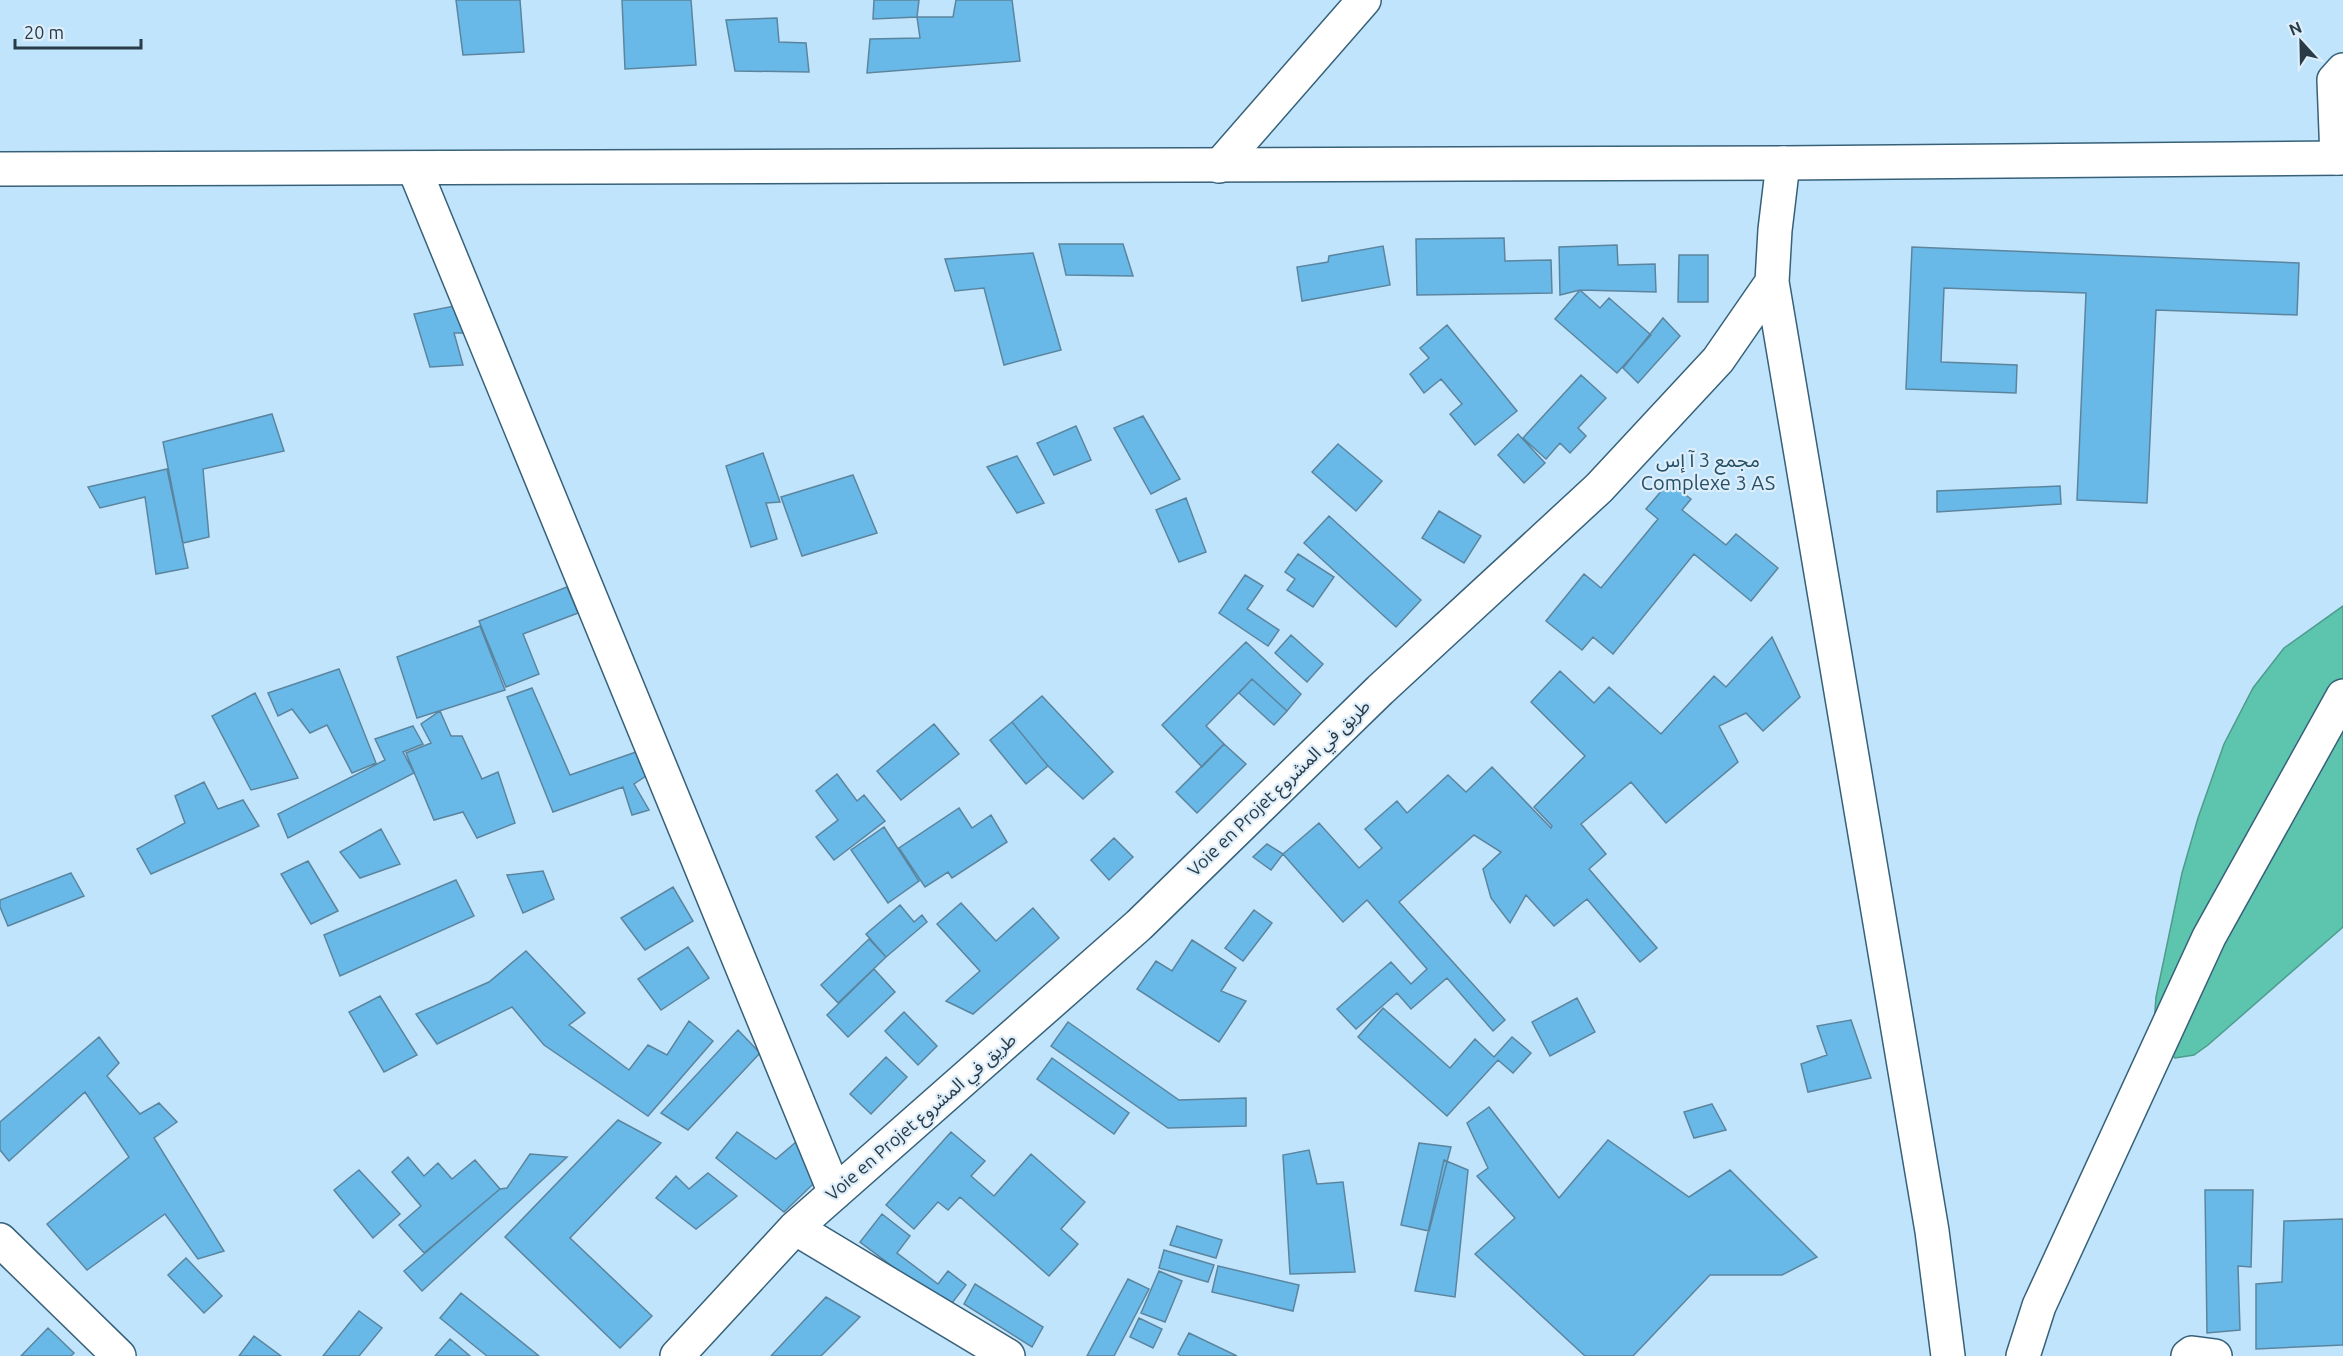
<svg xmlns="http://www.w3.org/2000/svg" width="2343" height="1356" font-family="Ubuntu,'Noto Sans Arabic',sans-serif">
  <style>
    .water { fill: #5dc5ad; stroke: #4d9c8e; stroke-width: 1.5 }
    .building { fill: #69b9e8; stroke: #5b859f; stroke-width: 1.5 }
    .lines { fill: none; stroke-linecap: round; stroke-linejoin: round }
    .street-casing { stroke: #376179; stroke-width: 36 }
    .secondary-casing { stroke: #376179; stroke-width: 36 }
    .street { stroke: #fff; stroke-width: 33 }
    .secondary { stroke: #fff; stroke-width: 33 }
    .labels { text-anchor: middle; stroke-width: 4.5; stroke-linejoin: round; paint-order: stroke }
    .street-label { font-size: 18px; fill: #293b46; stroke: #ddeefa }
    .neighbourhood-label { font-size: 20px; fill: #265068; stroke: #ddeefa }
  </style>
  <rect width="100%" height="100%" fill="#c0e4fb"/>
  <path class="water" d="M2343,606v321l-135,118 -14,10 -19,3 -15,-14 -6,-20 2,-27 26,-124 16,-55 26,-74 29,-56 31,-40z"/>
  <path class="building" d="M456,0h64l4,52 -61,3z
    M622,0h69l5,65 -71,4z
    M874,0h45l-2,17 -44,2z
    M956,0h56l8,61 -153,12 3,-34 50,-1 -3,-21h36z
    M777,18l2,24 27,1 3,29 -74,-1 -9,-51z
    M1504,238l1,23 46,-1 1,33 -135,2 -1,-56z
    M1059,244h64l10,32 -67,-1z
    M1617,245l1,20 37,-1 1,28 -76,-2 -20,5 -1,-48z
    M1383,246l7,39 -88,16 -5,-34 31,-5 1,-6z
    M1912,247l387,16 -2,52 -141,-5 -9,193 -70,-3 9,-207 -142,-5 -3,74 76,3 -1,28 -110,-4z
    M1033,253l28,97 -57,15 -20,-77 -29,3 -10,-32z
    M1679,255h29v47h-30z
    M1580,290l20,18 9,-10 42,37 -34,38 -62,-54z
    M459,305l12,28h-17l9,32 -33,2 -16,-53z
    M1663,318l17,18 -42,47 -15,-15z
    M1447,325l70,86 -42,34 -25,-31 12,-10 -21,-25 -17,14 -14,-19 19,-16 -9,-10z
    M1581,375l25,23 -28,30 8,8 -16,17 -10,-10 -14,16 -23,-21z
    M272,414l12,37 -81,18 6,68 -26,6 -20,-101z
    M1143,416l37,63 -29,15 -37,-66z
    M1076,426l15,34 -37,15 -17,-32z
    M1518,434l27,29 -21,20 -26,-28z
    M1338,444l44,37 -26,30 -44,-39z
    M763,453l17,49 -14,1 11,36 -26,8 -25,-81z
    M1017,456l27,47 -27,10 -30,-46z
    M167,469l21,99 -32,6 -11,-77 -45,11 -12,-21z
    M853,475l24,58 -75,23 -21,-59z
    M1669,482l22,17 -9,11 44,35 10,-11 42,34 -27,33 -57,-47 -81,100 -20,-17 -11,13 -36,-29 38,-47 17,14 57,-69 -12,-10z
    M2060,486l1,18 -124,8v-21z
    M1186,498l20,54 -27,10 -23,-52z
    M1439,511l42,25 -17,27 -42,-25z
    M1329,516l92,84 -25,27 -92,-84z
    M1298,554l36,23 -21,30 -26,-17 8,-11 -10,-7z
    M1245,575l18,11 -16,23 32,21 -11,16 -49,-33z
    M567,587l11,26 -55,21 16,40 -33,13 -27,-66z
    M480,626l25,64 -88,28 -20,-61z
    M1291,635l32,29 -16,18 -32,-29z
    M1772,637l28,60 -37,34 -17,-18 -27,13 19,36 -72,61 -35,-41 -50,42 25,30 -17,15 68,79 -17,14 -53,-63 -33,27 -28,-31 -16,28 -19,-25 -8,-29 18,-17 -27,-17 -75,67 106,118 -12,11 -46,-53 -36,31 -14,-16 -41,36 -19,-20 54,-47 20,22 16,-15 -60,-69 -24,22 -60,-68 36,-31 40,45 23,-20 -17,-19 32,-28 10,12 41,-38 18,17 26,-25 59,61 1,-2 -18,-19 51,-51 -54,-54 29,-31 34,32 15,-16 52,47 53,-58 12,11z
    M1246,642l55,52 -14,17 -35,-32 -46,47 18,18 -22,23 -40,-42z
    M339,669l37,94 -24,10 -25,-48 -17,8 -18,-24 -14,7 -10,-23z
    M1252,679l35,32 -13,14 -35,-32z
    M532,688l38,87 66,-23 10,24 -12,8 15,26 -17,5 -9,-28 -70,25 -46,-115z
    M255,693l43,85 -47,12 -39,-74z
    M1042,696l71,76 -30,27 -35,-33 -36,-44z
    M440,711l11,25h11l20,43 16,-7 17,51 -38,15 -14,-26 -29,8 -28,-67 25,-10 -10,-19z
    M1012,722l36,44 -22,18 -36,-44z
    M934,724l25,30 -58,46 -24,-29z
    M413,726l10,18 -20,8 11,21 -126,65 -10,-24 107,-54 -10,-21z
    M1224,744l22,20 -49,49 -21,-21z
    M837,774l20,27 7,-6 21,26 -51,39 -18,-23 22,-17 -22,-29z
    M204,782l14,27 25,-9 16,26 -108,48 -14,-25 48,-26 -10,-27z
    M959,808l13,20 19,-13 16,27 -55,36 -4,-6 -23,15 -26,-39z
    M884,827l35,54 -31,22 -37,-53z
    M381,829l19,35 -40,14 -20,-26z
    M1114,838l19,19 -24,23 -18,-20z
    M1267,844l16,10 -12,16 -18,-13z
    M308,861l30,50 -27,13 -30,-50z
    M543,871l11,28 -31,14 -16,-38z
    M71,873l13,23 -76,30 -8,-19v-7z
    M456,880l18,36 -134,60 -16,-41z
    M673,887l20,34 -48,29 -24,-32z
    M961,903l35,38 37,-33 26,30 -86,76 -27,-13 34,-30 -43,-47z
    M900,905l14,17 8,-7 5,7 -41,35 -20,-23z
    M1254,910l18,13 -29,38 -18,-13z
    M869,939l17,18 -48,46 -17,-18z
    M1192,940l44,28 -15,23 25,10 -27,41 -82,-53 19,-28 16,10z
    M688,947l21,31 -48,32 -23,-31z
    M526,951l59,62 -16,12 60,45 19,-25 19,10 22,-34 24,20 -65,75 -104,-71 -32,-38 -75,37 -21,-30 73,-32z
    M874,969l21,23 -47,45 -21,-22z
    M380,996l37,59 -33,17 -35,-60z
    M1577,998l18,34 -45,24 -18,-34z
    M1383,1008l67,60 25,-29 19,18 18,-20 19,16 -18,20 -15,-13 -51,56 -89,-79z
    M904,1012l33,34 -19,19 -33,-34z
    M1851,1020l20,58 -63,14 -7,-28 26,-9 -10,-29z
    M1068,1022l111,78 67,-2v28l-78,2 -117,-82z
    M738,1030l22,23 -72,77 -27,-17z
    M99,1037l20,26 -12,13 33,38 19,-11 18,19 -23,16 70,113 -26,8 -33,-45 -78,56 -40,-46 82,-67 -44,-65 -76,69 -9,-11v-28z
    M886,1057l21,20 -36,37 -21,-20z
    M1052,1058l77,55 -15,21 -77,-55z
    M1712,1104l14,26 -32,8 -10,-26z
    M1489,1107l70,91 49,-58 81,57 41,-27 87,87 -35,18h-72l-77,81h-48l-110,-102 40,-36 -38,-42 11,-8 -21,-45z
    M618,1120l43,23 -91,95 82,78 -32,32 -115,-111z
    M810,1130l24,34 -50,48 -68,-54 21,-26 39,27z
    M951,1132l34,29 -14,15 23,20 37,-42 54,48 -24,27 17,15 -29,32 -89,-79 -12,13 -10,-8 -24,27 -28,-24z
    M1419,1143l32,4 -22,84 -28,-6z
    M1309,1150l8,34 26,-2 12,90 -65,2 -7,-119z
    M530,1154l37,3 -145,134 -18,-20 96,-82 7,-1z
    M408,1157l16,19 14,-13 14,16 23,-19 25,29 -76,64 -25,-28 22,-19 -29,-34z
    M1444,1160l24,10 -13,127 -40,-6z
    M359,1170l41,44 -27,24 -39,-48z
    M708,1173l29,23 -41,33 -40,-31 20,-22 13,13z
    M2205,1190h48l-2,77 -13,-1 2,64 -33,3z
    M882,1214l28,22 -13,17 41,31 10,-13 18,14 -18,23 -88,-66z
    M2343,1219v126l-87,4v-65l26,-2 2,-61z
    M1177,1226l45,14 -6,18 -46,-13z
    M1164,1250l50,15 -6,17 -49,-14z
    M186,1258l36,38 -18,17 -36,-38z
    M1218,1266l81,19 -6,26 -81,-19z
    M1159,1271l23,10 -17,41 -24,-9z
    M1128,1279l21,10 -35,67h-27z
    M975,1284l68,43 -11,20 -68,-43z
    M461,1293l78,63h-52l-47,-38z
    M826,1297l34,20 -39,39h-50z
    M359,1311l23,17 -23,28h-36z
    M1139,1318l23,11 -9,19 -23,-11z
    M48,1328l26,25 -3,3h-50z
    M1189,1333l48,23h-56l-3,-2z
    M254,1336l27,20h-42z
    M450,1339l20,17h-35z"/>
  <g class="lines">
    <g class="street-casing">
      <path id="street" d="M2337,158l-3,-78 9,-10
        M1219,166l145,-166
        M414,168l421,1025
        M1772,282l160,949 16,125
        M795,1228l213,128
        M0,1240l119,116
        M677,1356l118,-128 344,-303 241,-235 219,-202 119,-128 54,-78 3,-52 8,-67
        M2023,1356l16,-50 170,-369 134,-241
        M2188,1356l4,-3 23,3"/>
    </g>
    <g class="secondary-casing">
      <path id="secondary" d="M0,169l1783,-6 560,-5"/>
    </g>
    <use href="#street" class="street"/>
    <use href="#secondary" class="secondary"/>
  </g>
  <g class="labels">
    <g class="street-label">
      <text transform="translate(1279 788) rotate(-44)" y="6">Voie en Projet طريق في المشروع</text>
      <text transform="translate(921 1117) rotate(-41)" y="6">Voie en Projet طريق في المشروع</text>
    </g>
    <g class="neighbourhood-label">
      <text x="1708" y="467">مجمع 3 آ إس<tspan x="1708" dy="23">Complexe 3 AS</tspan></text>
    </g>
  </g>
  <g transform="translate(2301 42) rotate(338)" stroke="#ddeefa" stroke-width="4.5" paint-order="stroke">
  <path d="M0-4.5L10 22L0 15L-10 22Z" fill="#293b46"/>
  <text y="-9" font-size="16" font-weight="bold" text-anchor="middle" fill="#293b46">N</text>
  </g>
  <path d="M15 39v9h126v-9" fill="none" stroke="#293b46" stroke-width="3"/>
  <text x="24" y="39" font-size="18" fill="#293b46" stroke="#ddeefa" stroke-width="4.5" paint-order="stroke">20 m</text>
</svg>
